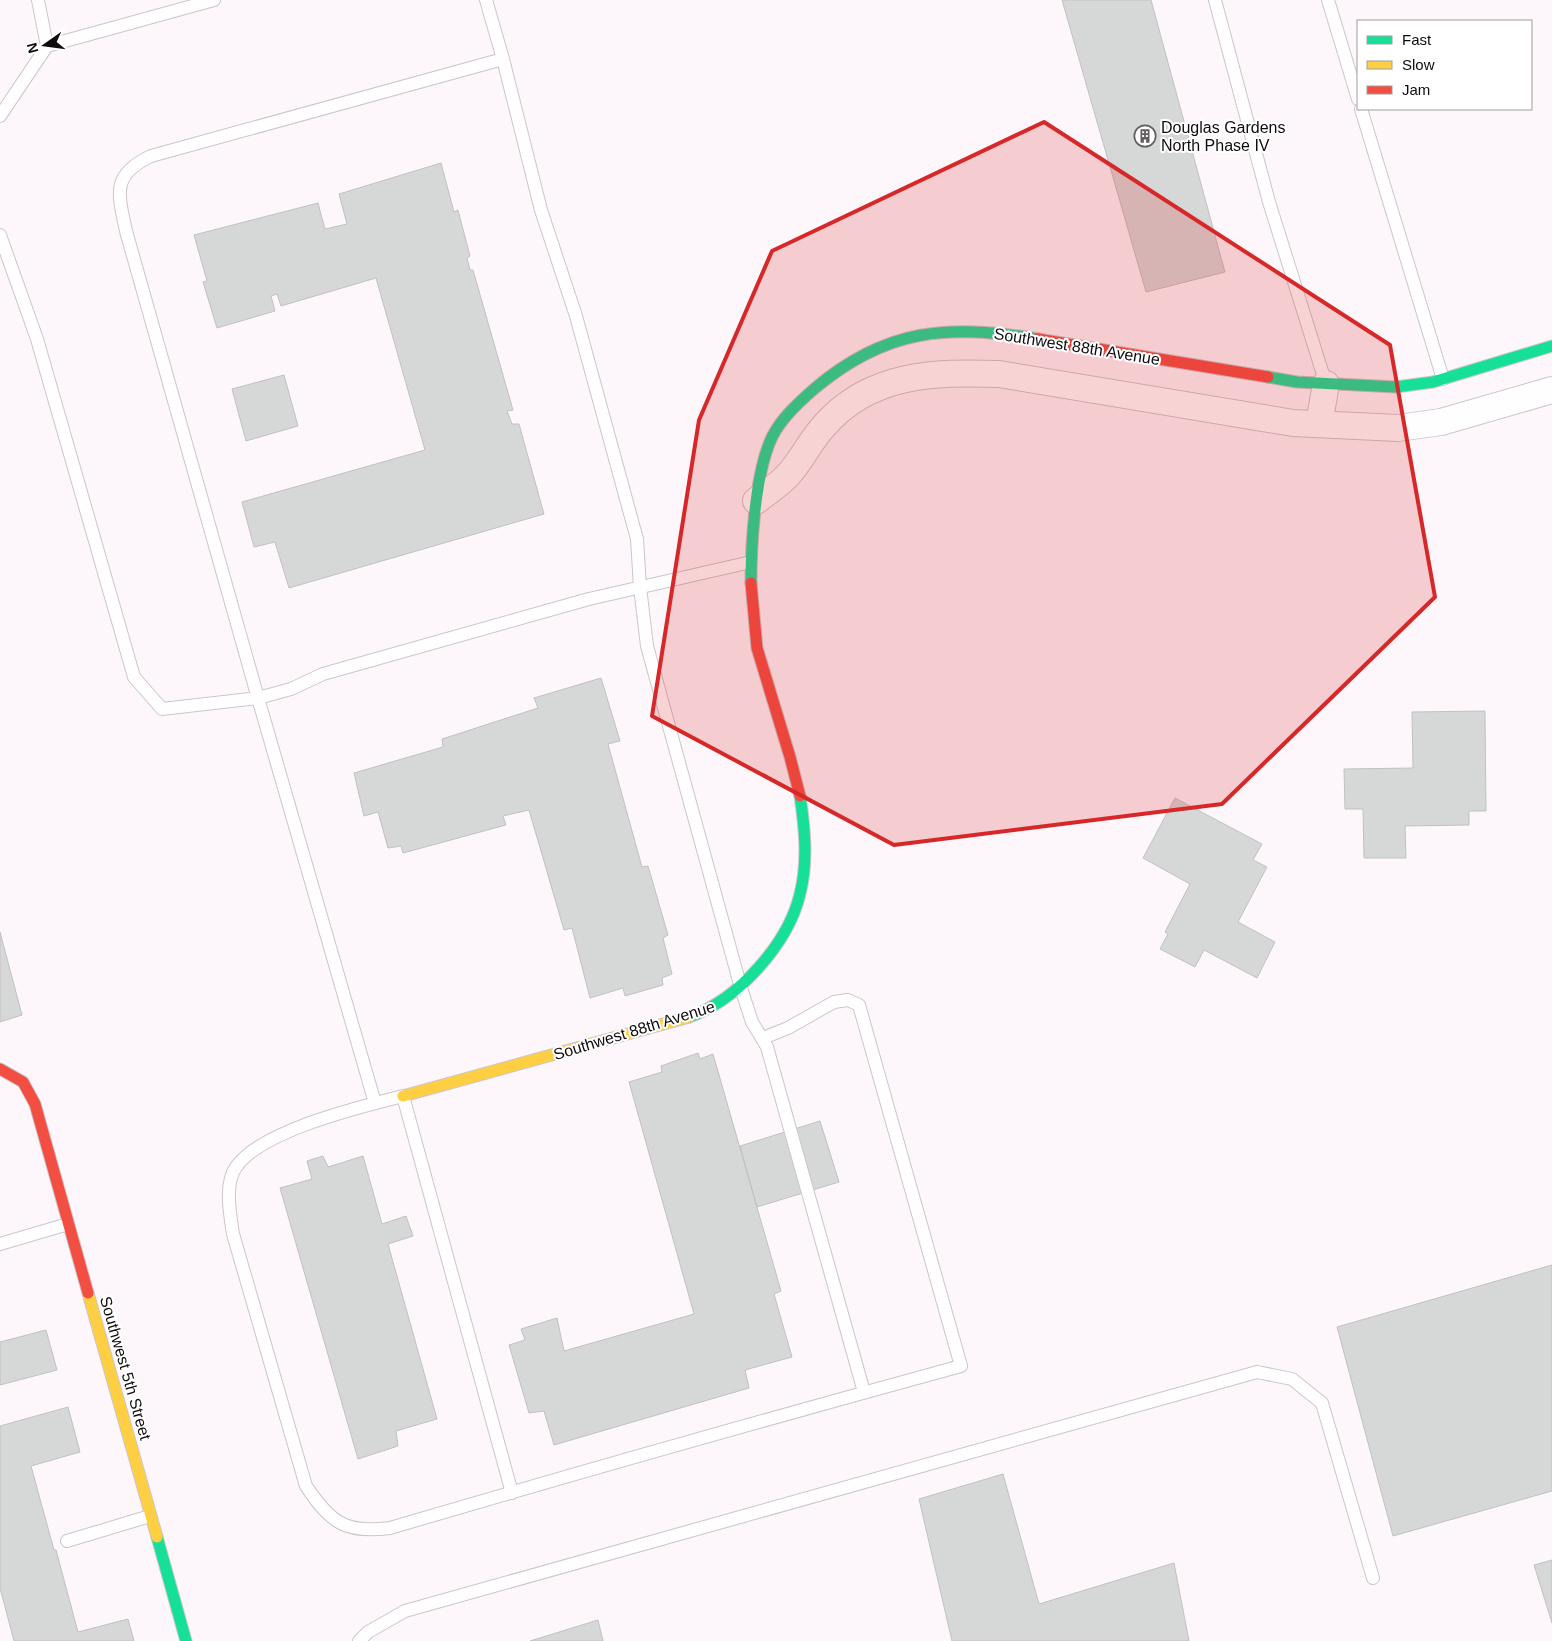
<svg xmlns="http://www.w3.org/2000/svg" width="1552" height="1641" font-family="Helvetica,sans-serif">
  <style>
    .building { fill: #d6d7d7; stroke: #c2c1c2 }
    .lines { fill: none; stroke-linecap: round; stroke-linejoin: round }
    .lane-casing { stroke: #cbc6ca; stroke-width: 14 }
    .street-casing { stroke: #cbc6ca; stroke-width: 28 }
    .fast-casing { stroke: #cbc6ca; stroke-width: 13 }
    .slow-casing { stroke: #cbc6ca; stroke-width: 13 }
    .jam-casing { stroke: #cbc6ca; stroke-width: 13 }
    .lane { stroke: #fffeff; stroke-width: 12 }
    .street { stroke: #fffeff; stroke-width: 26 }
    .fast { stroke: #16e098; stroke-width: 11 }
    .slow { stroke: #ffcf43; stroke-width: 11 }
    .jam { stroke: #f24e42; stroke-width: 11 }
    .marked { fill: #d62828; fill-opacity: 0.2; stroke: #d62828; stroke-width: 4; stroke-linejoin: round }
    .labels { text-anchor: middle; stroke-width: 4; stroke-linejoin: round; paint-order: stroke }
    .poi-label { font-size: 16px; fill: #0f0b0e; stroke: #fff; text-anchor: start }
    .street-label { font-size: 16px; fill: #0f0b0e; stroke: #fff }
  </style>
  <rect width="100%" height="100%" fill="#fdf7fc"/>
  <path class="building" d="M1062,0h89l74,272 -79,20z
    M441,163l13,49 4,-2 12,46 -3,2 3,12h3l40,140 -6,1 5,13h7l25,90 -255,74 -14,-46 -21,5 -12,-45 183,-52 -49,-172 -95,28 -4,-12 -6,2 4,15 -58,17 -14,-46 4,-1 -13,-46 124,-32 7,26 22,-5 -8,-30z
    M284,375l14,51 -52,15 -14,-52z
    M601,678l19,63 -12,3 34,123 6,-1 20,69 -5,3 9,36 -10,4 1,7 -38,11 -2,-8 -33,10 -18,-70 -8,2 -35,-120 -26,6 3,9 -103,28 -2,-7 -13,2 -10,-36 -14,4 -10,-43 89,-26 -1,-8 96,-31 -4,-10z
    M1485,711l1,100h-17v14l-64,1 1,32h-42l-1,-49h-18l-1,-40 69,-1 -1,-56z
    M1175,798l87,46 -9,16 14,7 -29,55 37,20 -18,36 -53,-28 -9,17 -35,-18 8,-15 -3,-2 25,-48 -47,-26z
    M0,932l22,83 -22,7z
    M698,1053l2,6 13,-5 68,237 -7,3 18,63 -47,13 4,18 -195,57 -10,-34 -15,2 -20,-68 16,-5 -4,-11 36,-11 7,33 130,-37 -65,-232 33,-10 -1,-6z
    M820,1121l19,61 -82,25 -17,-61z
    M323,1156l5,11 35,-11 19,68 24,-8 7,20 -25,8 49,175 -41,12 2,15 -40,13 -78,-271 32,-9 -5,-18z
    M1552,1265v226l-159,45 -56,-209z
    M46,1330l11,40 -57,15v-43z
    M68,1407l12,45 -49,14 23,84h2l22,82 50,-13 6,22h-120l-14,-53v-162z
    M1003,1474l36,130 135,-41 15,78h-237l-33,-142z
    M1552,1560v63l-18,-58z
    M598,1620l5,21h-73z"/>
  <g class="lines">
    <g class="lane-casing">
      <path id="lane" d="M486,0l17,59
        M1215,0l54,202 57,182
        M1328,0l30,99
        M47,46l167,-46
        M1361,109l82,270
        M0,116l47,-70 -9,-46
        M0,235l37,104 97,338 28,32 96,-11 -132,-467c-8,-38 -15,-56 25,-75l352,-97 38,151 35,106 61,223 3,48 7,59 94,342 11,34 15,25 97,345
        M375,1103l-117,-405 33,-9 32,-15 266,-75 162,-37
        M0,1244l68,-20
        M512,1493l-109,-397c-43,11 -141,34 -167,71 -12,17 -6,47 -3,67l73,252c24,36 39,48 84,42 190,-56 381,-110 571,-162l-102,-361 -11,-5 -14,2 -46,26 -25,10
        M67,1541l83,-25
        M359,1641l9,-9 37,-21 852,-239 35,7 30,24 51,175"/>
    </g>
    <g class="street-casing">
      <path id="street" d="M1319,424l7,-40
        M756,501c10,-8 23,-16 32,-26 14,-15 22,-34 36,-49 46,-53 110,-54 175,-52l294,49 105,5 43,-6 111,-32"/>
    </g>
    <g class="fast-casing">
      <path id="fast" d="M1268,377l29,5 99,5 37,-5 119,-36
        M751,583c0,-39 4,-103 18,-139 8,-22 28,-40 45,-55 72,-61 134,-65 224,-50
        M689,1017c49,-17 99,-73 111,-123 8,-32 5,-65 0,-98
        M157,1537l29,104"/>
    </g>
    <g class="slow-casing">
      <path id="slow" d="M403,1096l286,-79
        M88,1293l69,244"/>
    </g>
    <g class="jam-casing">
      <path id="jam" d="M1038,339l230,38
        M751,583l6,65 33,109 10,39
        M0,1069l23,13 12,22 53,189"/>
    </g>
    <use href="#lane" class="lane"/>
    <use href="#street" class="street"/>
    <use href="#fast" class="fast"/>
    <use href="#slow" class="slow"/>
    <use href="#jam" class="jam"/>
  </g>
  <path class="marked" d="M1044,122l346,223 45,252 -213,207 -328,41 -242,-129 47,-296 73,-169z"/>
  <defs>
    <g id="building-ring" transform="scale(1.125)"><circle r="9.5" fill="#fff" stroke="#625e61" stroke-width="1.5"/><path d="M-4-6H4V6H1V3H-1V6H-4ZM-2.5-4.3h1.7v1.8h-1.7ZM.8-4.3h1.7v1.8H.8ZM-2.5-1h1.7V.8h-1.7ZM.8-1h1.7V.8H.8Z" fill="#625e61"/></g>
  </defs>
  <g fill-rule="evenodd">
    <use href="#building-ring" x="1145" y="136"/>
  </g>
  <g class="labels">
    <g class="poi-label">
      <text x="1161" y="133">Douglas Gardens<tspan x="1161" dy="18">North Phase IV</tspan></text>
    </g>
    <g class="street-label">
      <text transform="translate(1077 346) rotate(9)" y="6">Southwest 88th Avenue</text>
      <text transform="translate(634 1030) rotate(-17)" y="6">Southwest 88th Avenue</text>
      <text transform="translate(126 1368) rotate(74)" y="6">Southwest 5th Street</text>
    </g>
  </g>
  <rect x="1357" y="20" width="175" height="90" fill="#ffffff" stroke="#9f9d9f"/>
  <rect x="1367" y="36" width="25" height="8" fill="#16e098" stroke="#9f9d9f"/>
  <text x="1402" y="45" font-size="15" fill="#0f0b0e">Fast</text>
  <rect x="1367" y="61" width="25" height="8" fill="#ffcf43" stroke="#9f9d9f"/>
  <text x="1402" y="70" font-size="15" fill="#0f0b0e">Slow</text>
  <rect x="1367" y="86" width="25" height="8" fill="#f24e42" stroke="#9f9d9f"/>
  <text x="1402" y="95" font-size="15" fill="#0f0b0e">Jam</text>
  <g transform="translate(45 45) rotate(256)" stroke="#ffffff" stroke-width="4" paint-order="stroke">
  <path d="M0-4L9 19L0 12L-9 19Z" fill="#0f0b0e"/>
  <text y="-8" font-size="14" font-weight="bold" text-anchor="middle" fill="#0f0b0e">N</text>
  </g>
</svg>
